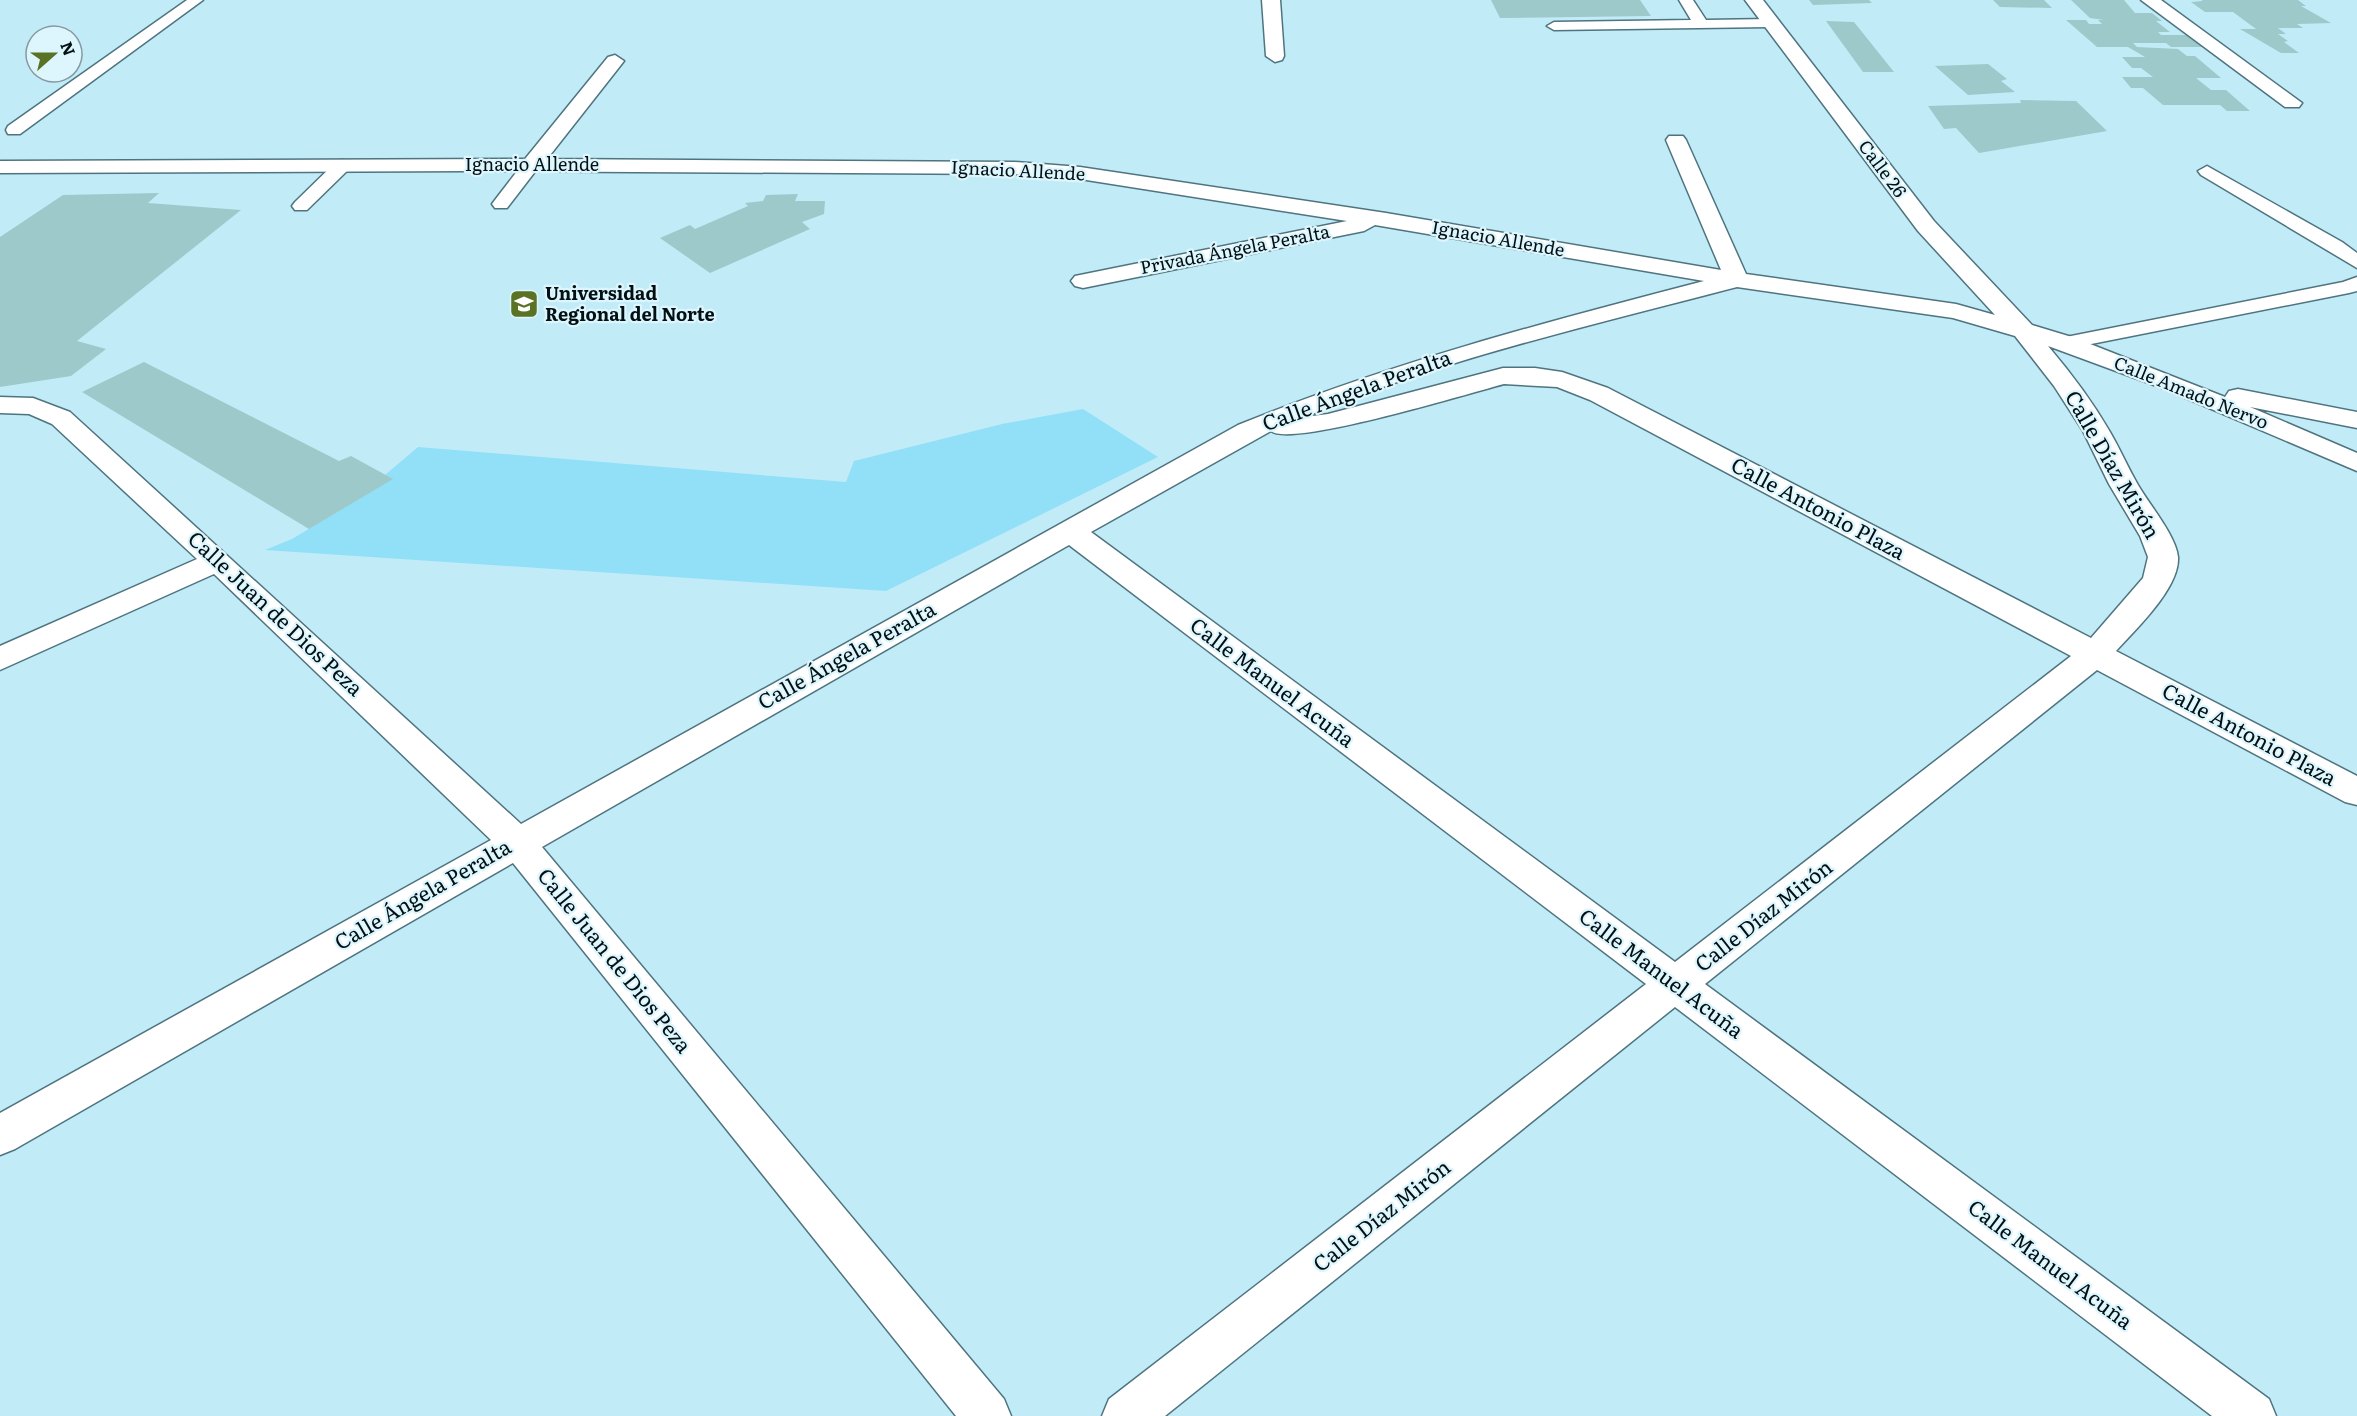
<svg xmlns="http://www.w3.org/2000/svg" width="2357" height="1416" font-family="Literata,serif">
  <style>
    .green { fill: #91e0f7 }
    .building { fill: #9dc9ca }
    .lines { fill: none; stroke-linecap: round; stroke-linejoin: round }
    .lane-casing { stroke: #4e747f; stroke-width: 3 }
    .street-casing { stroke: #4e747f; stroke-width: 3 }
    .lane { fill: #fff; fill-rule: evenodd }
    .street { fill: #fff; fill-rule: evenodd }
    .labels { text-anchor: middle; stroke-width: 4.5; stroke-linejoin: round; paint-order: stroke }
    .far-street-label { font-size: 18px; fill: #021014; stroke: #ddf6fd }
    .far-poi-label { font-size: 18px; font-weight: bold; fill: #021014; stroke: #ddf6fd; text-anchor: start }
    .street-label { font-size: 21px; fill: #021014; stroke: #ddf6fd }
  </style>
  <rect width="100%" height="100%" fill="#c2ebf8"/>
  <path class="green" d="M1083,409l75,48 -272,134 -621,-41 27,-11 100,-60 -7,-4 33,-28 428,35 8,-21 148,-37z"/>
  <path class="building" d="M1491,0h149l11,16 -151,2z
    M1809,0h60l3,3 -59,2z
    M1993,0h51l8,8 -52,-1z
    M2071,0h53l11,13h17l10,8h-6l14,11h-12l3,3h25l16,12h-31l-5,-4h-33l4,4 41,2 9,7h8l26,22h-25l15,12h15l24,21h-23l-7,-6h-57l-20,-17h-12l-9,-11h31l-12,-9h-9l-10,-11h23l-17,-10h-31l-31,-27h20l3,4h13l-4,-4h6l-14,-2z
    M2201,0h97l8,6h-5l30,17 -34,1 6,4h-25l8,6h-8l10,7 -4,1 15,11h-18l-41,-24h16l-23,-17h-28l-14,-10 12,-1z
    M1826,21l28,1 40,50h-31z
    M1988,64l19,15 -6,2 14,11 -47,3 -33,-29z
    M2020,100l56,1 31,30 -128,22 -23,-25 -12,1 -16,-23 93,-3z
    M159,193l-11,10 93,7 -164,131 29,8 -35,27 -71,11v-150l63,-42z
    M798,194l-3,7h30l-1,13 -22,8 8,7 -100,44 -50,-35 30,-13 5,4 53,-23 -3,-3 18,-2 3,-6z
    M144,362l195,99 12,-5 42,23 -84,50 -227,-137z"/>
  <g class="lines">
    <g class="lane-casing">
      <path id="lane" d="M187,0h16l-183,134h-12l-2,-4 2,-4z
        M1679,0h14l13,20 64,-1 7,4 -7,4 -216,3 -7,-4 7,-4 137,-2z
        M343,160l9,5 -3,4 -42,41h-12l-3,-4 3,-4 42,-41z
        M531,160l9,5 -3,4 -30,39h-12l-3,-4 3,-4 30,-39z
        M2207,166l135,76 15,11v15l-156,-93 -3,-4z
        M2357,277v14l-8,2 -283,56 -7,-2 -3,-4 3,-4 7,-2 277,-55z"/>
    </g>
    <g class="street-casing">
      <path id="street" d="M1262,0h18l4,56 -2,4 -7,2 -9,-6z
        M1745,0h18l171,221 98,104 43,13 150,59 4,-6 9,-2 119,23v16l-107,-21 107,46v18l-195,-83 -114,-42c23,27 44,55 62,86 10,17 18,36 28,53 11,19 38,51 40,72 2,31 -43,73 -62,94l241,125v29l-12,-3 -248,-132 -392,314 564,415 7,17h-64l-537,-409 -510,409h-63l7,-17 537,-415 -577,-439 -527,302 462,552 7,17h-55l-443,-553 -498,286 -15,6v-42l491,-273 -277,-266 -214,96v-24l197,-87 -145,-135 -23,-10 -29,-1v-16l33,1 37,14 451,412 717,-399c152,-62 308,-103 466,-144l-329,-56 -11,6 -281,57 -8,-2 -4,-5 4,-5 272,-55 -267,-42 -65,-5 -549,-3 -466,2v-12l525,-2 83,-102 7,-2 9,6 -77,98 468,3 65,5 306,46 335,57 -55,-130 3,-4h14l3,4 60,134 210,30 39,11 -77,-84zM1737,287l216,31 62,18 39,50 29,45 26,53 31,52 8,21 -5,21 -52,60 -483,-250 -46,-16 -27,-4h-32l-175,46 -23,3c138,-58 287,-92 432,-130zM1504,384l53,3 33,13 481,256 -396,306 -584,-430 180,-101c19,17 199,-38 233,-47z
        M2141,0h20l141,103 -3,4h-14z"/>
    </g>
    <use href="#lane" class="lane"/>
    <use href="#street" class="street"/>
  </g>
  <defs>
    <g id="university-square" transform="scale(1.5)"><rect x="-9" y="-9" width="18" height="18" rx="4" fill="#5a7224" stroke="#ddf6fd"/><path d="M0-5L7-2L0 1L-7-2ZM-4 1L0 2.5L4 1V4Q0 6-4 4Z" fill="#fff"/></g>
  </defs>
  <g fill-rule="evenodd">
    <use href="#university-square" x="524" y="304"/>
  </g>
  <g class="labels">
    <g class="far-street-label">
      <text x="532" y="171">Ignacio Allende</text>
      <text transform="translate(1882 169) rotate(53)" y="6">Calle 26</text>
      <text transform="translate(1018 171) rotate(3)" y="6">Ignacio Allende</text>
      <text transform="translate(1498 239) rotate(10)" y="6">Ignacio Allende</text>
      <text transform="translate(1235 250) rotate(-11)" y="6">Privada Ángela Peralta</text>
      <text transform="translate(2191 393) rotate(22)" y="6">Calle Amado Nervo</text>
    </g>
    <g class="far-poi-label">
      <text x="545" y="300">Universidad<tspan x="545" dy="21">Regional del Norte</tspan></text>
    </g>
    <g class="street-label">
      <text transform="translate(1357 391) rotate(-20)" y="7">Calle Ángela Peralta</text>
      <text transform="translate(2112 465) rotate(60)" y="7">Calle Díaz Mirón</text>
      <text transform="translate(1818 509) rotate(28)" y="7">Calle Antonio Plaza</text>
      <text transform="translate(275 614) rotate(43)" y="7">Calle Juan de Dios Peza</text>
      <text transform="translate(847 656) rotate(-29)" y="7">Calle Ángela Peralta</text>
      <text transform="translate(1272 683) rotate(37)" y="7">Calle Manuel Acuña</text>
      <text transform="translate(2249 735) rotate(28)" y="7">Calle Antonio Plaza</text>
      <text transform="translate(423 895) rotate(-30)" y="7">Calle Ángela Peralta</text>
      <text transform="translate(1764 916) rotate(-38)" y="7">Calle Díaz Mirón</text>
      <text transform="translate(614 961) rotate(51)" y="7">Calle Juan de Dios Peza</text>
      <text transform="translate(1661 974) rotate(37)" y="7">Calle Manuel Acuña</text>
      <text transform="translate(1382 1216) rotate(-38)" y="7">Calle Díaz Mirón</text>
      <text transform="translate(2050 1265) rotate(37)" y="7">Calle Manuel Acuña</text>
    </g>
  </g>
  <g transform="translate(54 54) rotate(69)"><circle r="28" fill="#ddf6fd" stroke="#859aa0" stroke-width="1.5"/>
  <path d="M0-4.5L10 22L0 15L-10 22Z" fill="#5a7224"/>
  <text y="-9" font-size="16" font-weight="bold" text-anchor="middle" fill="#021014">N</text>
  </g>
</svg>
